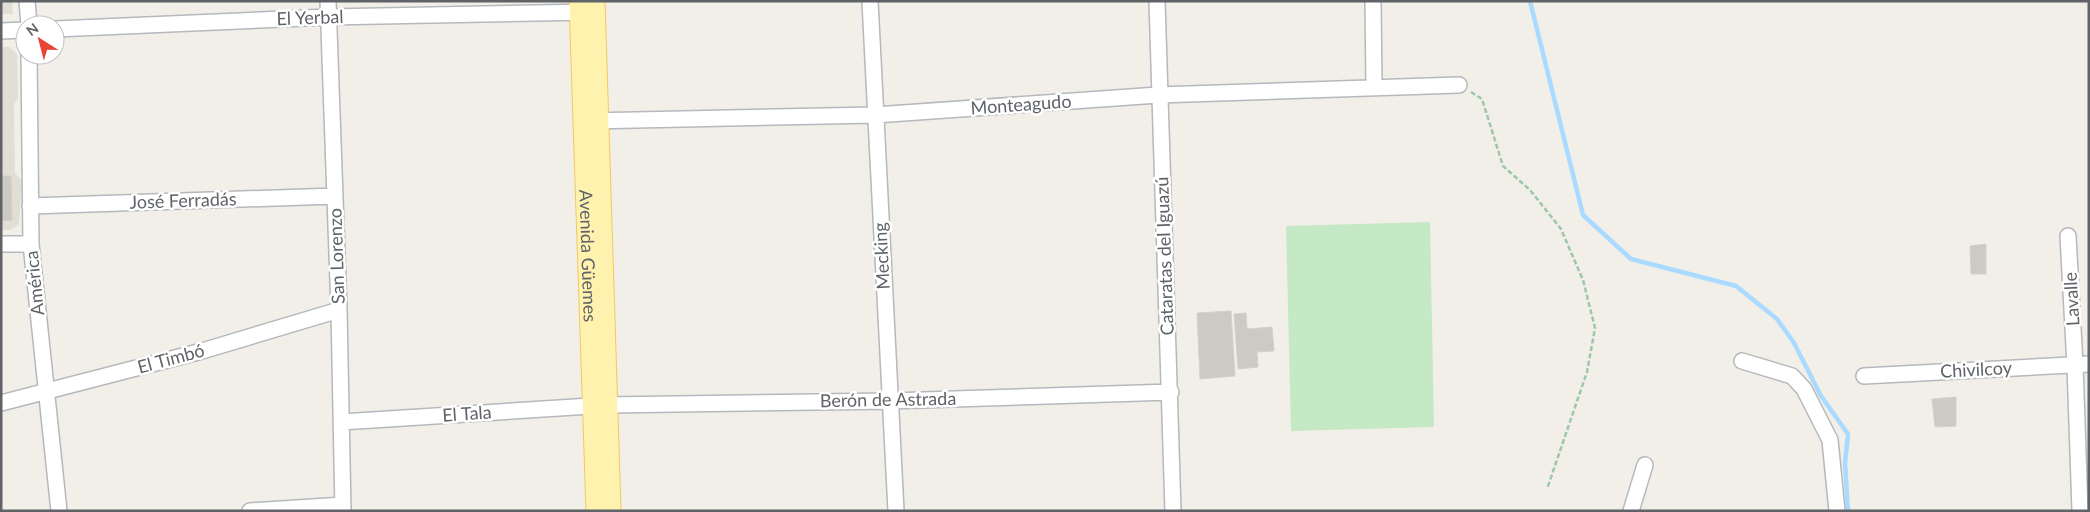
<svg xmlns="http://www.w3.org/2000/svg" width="2090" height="512" font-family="Lato,sans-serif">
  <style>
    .education { fill: #e1ded6 }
    .green { fill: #c5e8c5 }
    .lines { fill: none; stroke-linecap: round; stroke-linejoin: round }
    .stream { stroke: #aadaff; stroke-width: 4.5 }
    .building { fill: #cccac5; stroke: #d6d1c6 }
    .minor-casing { stroke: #b5b8bc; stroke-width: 18 }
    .major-casing { stroke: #f2c960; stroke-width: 21 }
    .path { stroke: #9cc7a9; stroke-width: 2.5; stroke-dasharray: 5 2.5; stroke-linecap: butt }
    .minor { stroke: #fff; stroke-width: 15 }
    .major { stroke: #fff2af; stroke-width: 19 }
    .labels { text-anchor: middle; stroke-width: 5; stroke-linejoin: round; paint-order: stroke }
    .street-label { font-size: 18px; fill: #5f6368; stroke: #fff }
  </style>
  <rect width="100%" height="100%" fill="#f1efe8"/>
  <path class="education" d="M1,1h11l1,13h-12z
    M1,47h9l7,7 1,44 -4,6 1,69 7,8 -3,43 -9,6h-9z"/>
  <path class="green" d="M1430,222l4,205 -143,4 -5,-205z"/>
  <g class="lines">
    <path class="stream" d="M1530,1l53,214 48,44 105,27 41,33 17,24 27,53 27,38 -3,29 3,48"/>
  </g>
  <path class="building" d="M1,176h10l1,44 -11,1z
    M1986,244v30h-15l-1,-28z
    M1231,311l4,65 -35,3 -3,-66z
    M1246,313l1,16 25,-2 2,24 -17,1 1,15 -20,2 -4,-55z
    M1956,397v29l-21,1 -3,-28z"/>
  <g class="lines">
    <g class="minor-casing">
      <path id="minor" d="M27,1l2,24
        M328,1l11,309 4,201
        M870,1l26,510
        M1157,1l16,510
        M1373,1l1,86
        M55,29l273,-12 263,-5
        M1,31l24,-1
        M29,55l2,189 28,267
        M589,121l286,-6 283,-20 301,-10
        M30,206l305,-10
        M2068,236l7,129 5,146
        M1,244h30
        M1742,361l50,15 12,13 26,51 7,71
        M1864,376l225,-12
        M1,403l201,-52 137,-41
        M341,422l265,-17 284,-4 281,-9
        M250,511l93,-6
        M1631,511l14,-46"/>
    </g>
    <g class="major-casing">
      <g id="major">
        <path id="s1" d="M579,1l17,510"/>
        <path d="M595,1l16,510"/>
      </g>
    </g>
    <path class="path" d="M1471,92l11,7 21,67 27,24 31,39 22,51 12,48 -8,44 -40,117"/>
    <use href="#minor" class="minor"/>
    <use href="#major" class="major"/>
  </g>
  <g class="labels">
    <g class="street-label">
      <text transform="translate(310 18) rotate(-2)" y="6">El Yerbal</text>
      <text transform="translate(1021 105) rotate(-4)" y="6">Monteagudo</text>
      <text transform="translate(183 201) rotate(-2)" y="6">José Ferradás</text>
      <text transform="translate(337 256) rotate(-92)" y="6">San Lorenzo</text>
      <text dy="6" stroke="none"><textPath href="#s1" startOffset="255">Avenida Güemes</textPath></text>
      <text transform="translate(882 256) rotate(-93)" y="6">Mecking</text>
      <text transform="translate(1165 256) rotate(-92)" y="6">Cataratas del Iguazú</text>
      <text transform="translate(35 283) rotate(-96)" y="6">América</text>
      <text transform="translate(2072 299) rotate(-93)" y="6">Lavalle</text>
      <text transform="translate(171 359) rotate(-15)" y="6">El Timbó</text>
      <text transform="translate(1976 370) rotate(-3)" y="6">Chivilcoy</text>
      <text transform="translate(888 400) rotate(-1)" y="6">Berón de Astrada</text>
      <text transform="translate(467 414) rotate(-4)" y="6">El Tala</text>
    </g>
  </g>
  <rect width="2090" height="512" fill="none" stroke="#5f6368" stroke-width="5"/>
  <g transform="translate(40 40) rotate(324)"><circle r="24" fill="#ffffff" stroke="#bfc1c3"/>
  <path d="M0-4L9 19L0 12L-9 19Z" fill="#ea4335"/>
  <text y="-8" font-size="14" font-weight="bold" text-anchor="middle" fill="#5f6368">N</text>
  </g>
</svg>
